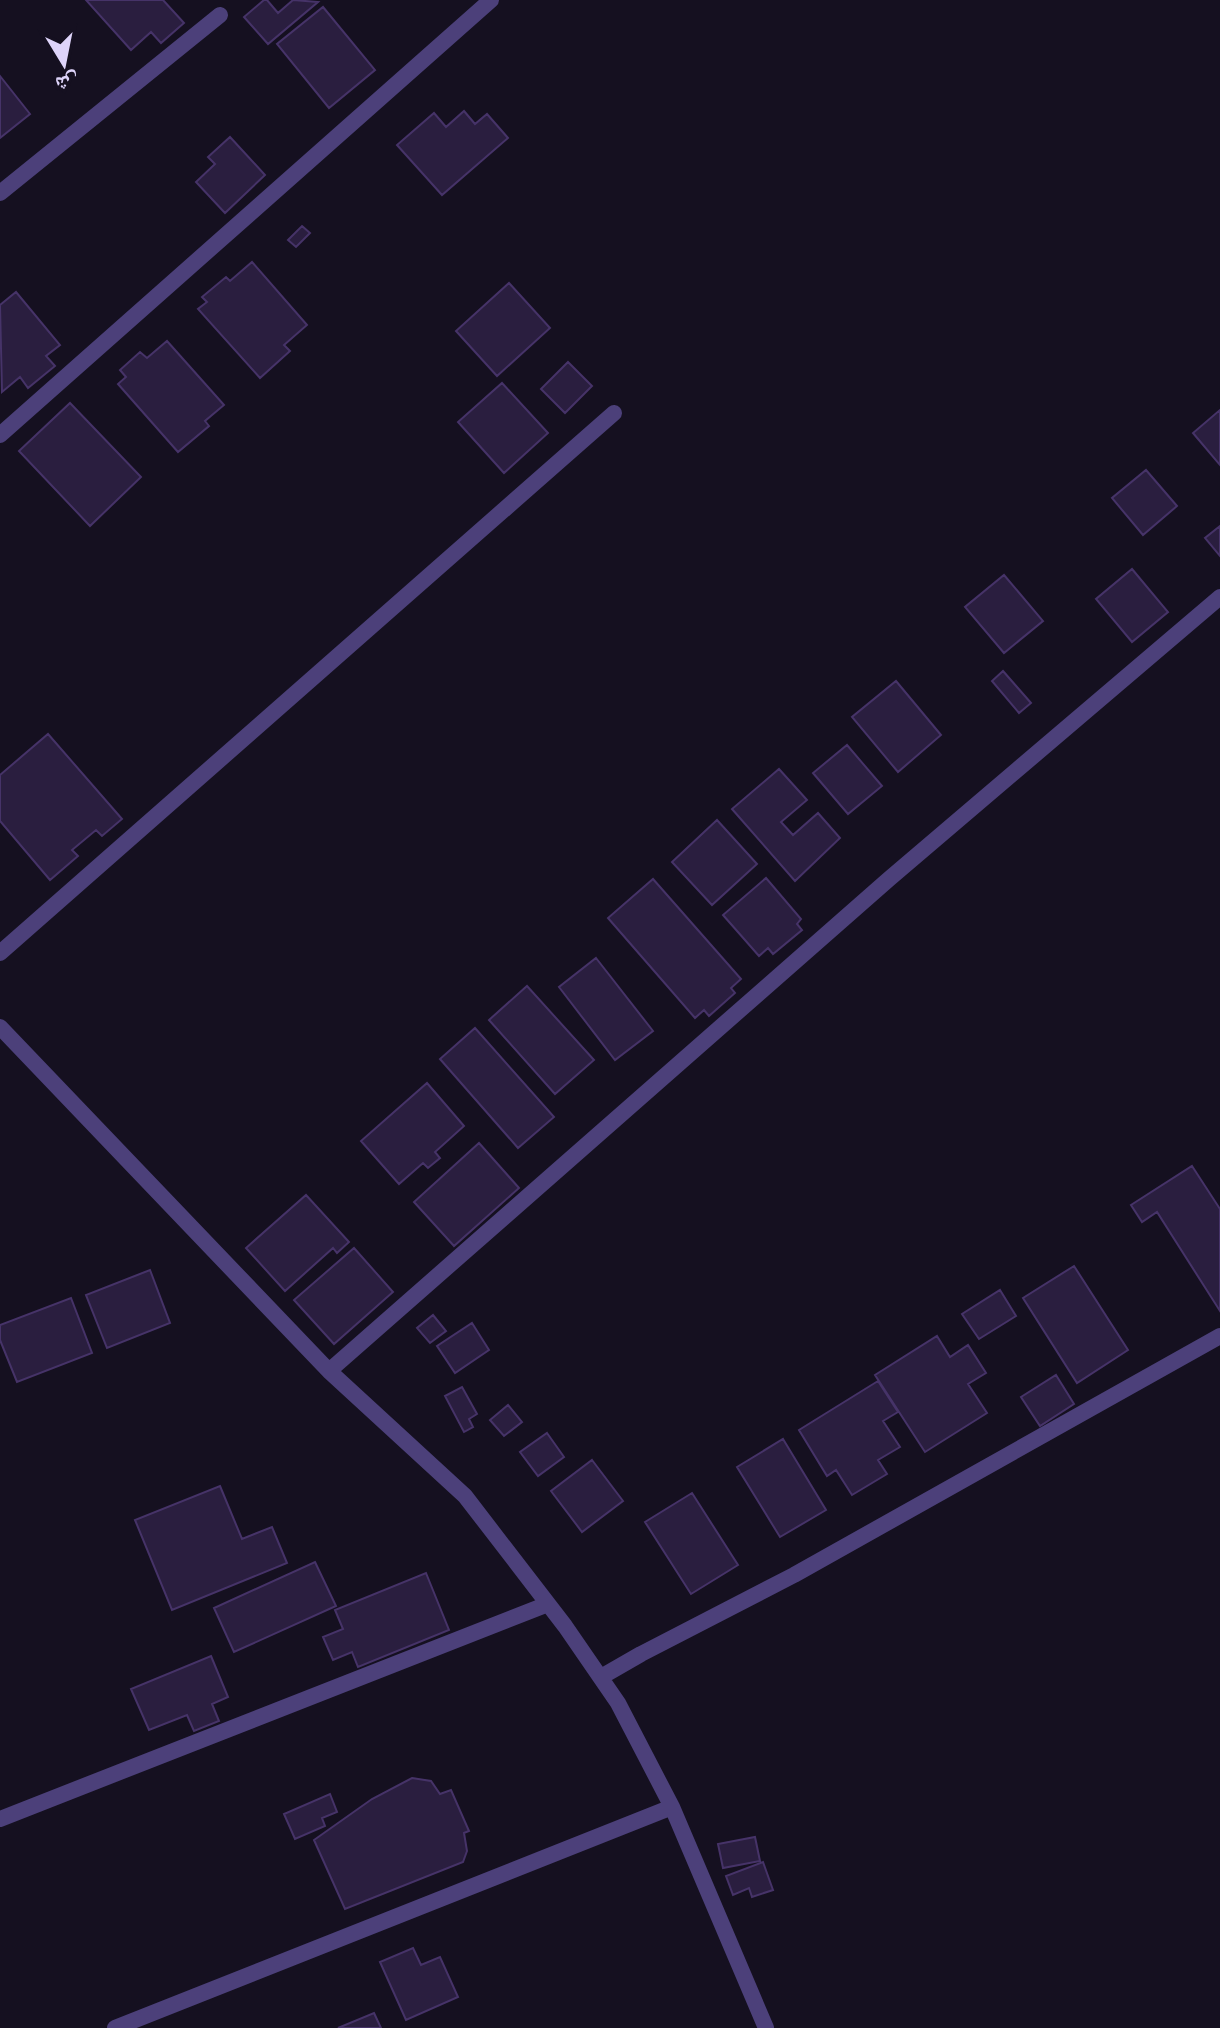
<svg xmlns="http://www.w3.org/2000/svg" width="1220" height="2028" font-family="Arial,'Noto Naskh Arabic',sans-serif">
  <style>
    .building { fill: #2a1e3f; stroke: #463368; stroke-width: 2 }
    .lines { fill: none; stroke-linecap: round; stroke-linejoin: round }
    .street { stroke: #4c407a; stroke-width: 16 }
  </style>
  <rect width="100%" height="100%" fill="#151020"/>
  <path class="building" d="M86,0h77l21,23 -23,20 -10,-11 -20,18z
    M264,0h3l11,13 15,-13 25,2 -50,42 -24,-27z
    M323,7l52,63 -46,38 -52,-64z
    M0,76l30,38 -30,24z
    M464,111l11,13 12,-10 21,24 -66,57 -45,-50 37,-32 12,14z
    M230,137l35,38 -40,38 -29,-31 19,-18 -7,-7z
    M302,226l8,7 -14,14 -8,-7z
    M252,262l55,63 -23,20 6,6 -30,27 -62,-69 9,-7 -5,-5 24,-20 4,4z
    M509,283l41,45 -53,48 -41,-45z
    M16,292l44,53 -14,11 9,10 -27,22 -8,-11 -18,15 -2,-87z
    M167,341l57,64 -19,16 4,5 -31,26 -60,-68 8,-7 -6,-7 20,-18 7,6z
    M568,362l24,24 -27,27 -24,-24z
    M502,383l46,50 -44,40 -46,-51z
    M70,403l71,74 -51,49 -71,-75z
    M1220,410v55l-27,-32z
    M1146,470l31,36 -34,29 -31,-37z
    M1220,526v30l-15,-18z
    M1132,569l36,43 -36,30 -36,-43z
    M1004,575l39,46 -39,32 -39,-46z
    M1003,671l28,32 -12,10 -27,-32z
    M896,681l45,54 -43,37 -46,-55z
    M48,734l74,85 -20,17 -6,-6 -24,20 6,6 -28,24 -50,-59v-46z
    M847,745l35,41 -34,28 -35,-41z
    M779,769l28,31 -26,22 12,13 25,-22 22,25 -45,43 -63,-72z
    M717,820l40,44 -45,41 -40,-43z
    M766,878l35,41 -4,5 5,6 -29,24 -5,-6 -9,8 -36,-41z
    M653,879l88,100 -10,9 4,5 -26,23 -5,-6 -9,8 -87,-100z
    M596,958l57,73 -38,29 -56,-73z
    M527,986l67,74 -39,34 -66,-74z
    M475,1028l79,89 -36,31 -78,-89z
    M427,1083l37,43 -29,26 5,6 -12,10 -5,-5 -24,21 -38,-43z
    M479,1143l40,45 -65,58 -40,-44z
    M1192,1166l28,43v102l-63,-99 -15,10 -11,-17z
    M306,1195l43,47 -12,11 -4,-5 -48,43 -39,-43z
    M354,1248l39,44 -59,52 -40,-44z
    M1074,1266l54,84 -51,33 -54,-85z
    M150,1270l20,53 -63,25 -21,-53z
    M1000,1290l16,26 -37,23 -17,-25z
    M71,1298l21,55 -75,29 -17,-42v-15z
    M433,1315l13,16 -16,12 -13,-15z
    M472,1323l17,27 -34,23 -18,-27z
    M937,1336l13,21 18,-12 18,28 -18,11 19,29 -62,39 -50,-77z
    M1056,1375l18,29 -34,22 -19,-29z
    M878,1381l20,31 -15,9 17,26 -22,13 9,14 -35,21 -16,-25 -9,6 -28,-46z
    M462,1387l15,27 -8,5 4,8 -9,5 -19,-36z
    M508,1405l14,17 -18,14 -14,-16z
    M547,1433l17,24 -26,19 -18,-24z
    M783,1439l43,71 -46,27 -43,-70z
    M592,1460l31,41 -41,31 -31,-41z
    M220,1486l22,53 30,-12 15,36 -115,47 -37,-90z
    M692,1493l46,72 -47,29 -46,-72z
    M315,1562l21,44 -102,46 -20,-44z
    M426,1573l23,57 -91,37 -6,-15 -19,8 -10,-23 20,-8 -8,-19z
    M211,1656l17,41 -16,7 7,17 -25,10 -7,-16 -38,15 -18,-41z
    M412,1778l19,3 9,13 11,-4 18,41 -5,2 3,18 -4,11 -118,47 -31,-69 58,-41z
    M330,1794l7,18 -15,6 3,8 -30,13 -11,-25z
    M755,1837l5,24 -37,7 -5,-24z
    M763,1862l10,28 -21,7 -3,-9 -16,7 -7,-19z
    M413,1948l8,17 19,-8 18,40 -52,23 -26,-58z
    M374,2013l7,15h-43z"/>
  <g class="lines">
    <path class="street" d="M0,193l220,-178
      M0,435l491,-435
      M0,953l614,-540
      M0,1027l329,344 136,125 100,130 53,77 54,104 94,221
      M329,1371l560,-492 331,-282
      M601,1677l40,-23 153,-79 426,-239
      M0,1819l548,-215
      M115,2028l557,-221"/>
  </g>
  <g transform="translate(64 64) rotate(170)" stroke="#151020" stroke-width="6" paint-order="stroke">
  <path d="M0-6L14 30L0 20L-14 30Z" fill="#ded4fa"/>
  <text y="-12" font-size="22" font-weight="bold" text-anchor="middle" fill="#ded4fa">ش</text>
  </g>
</svg>
